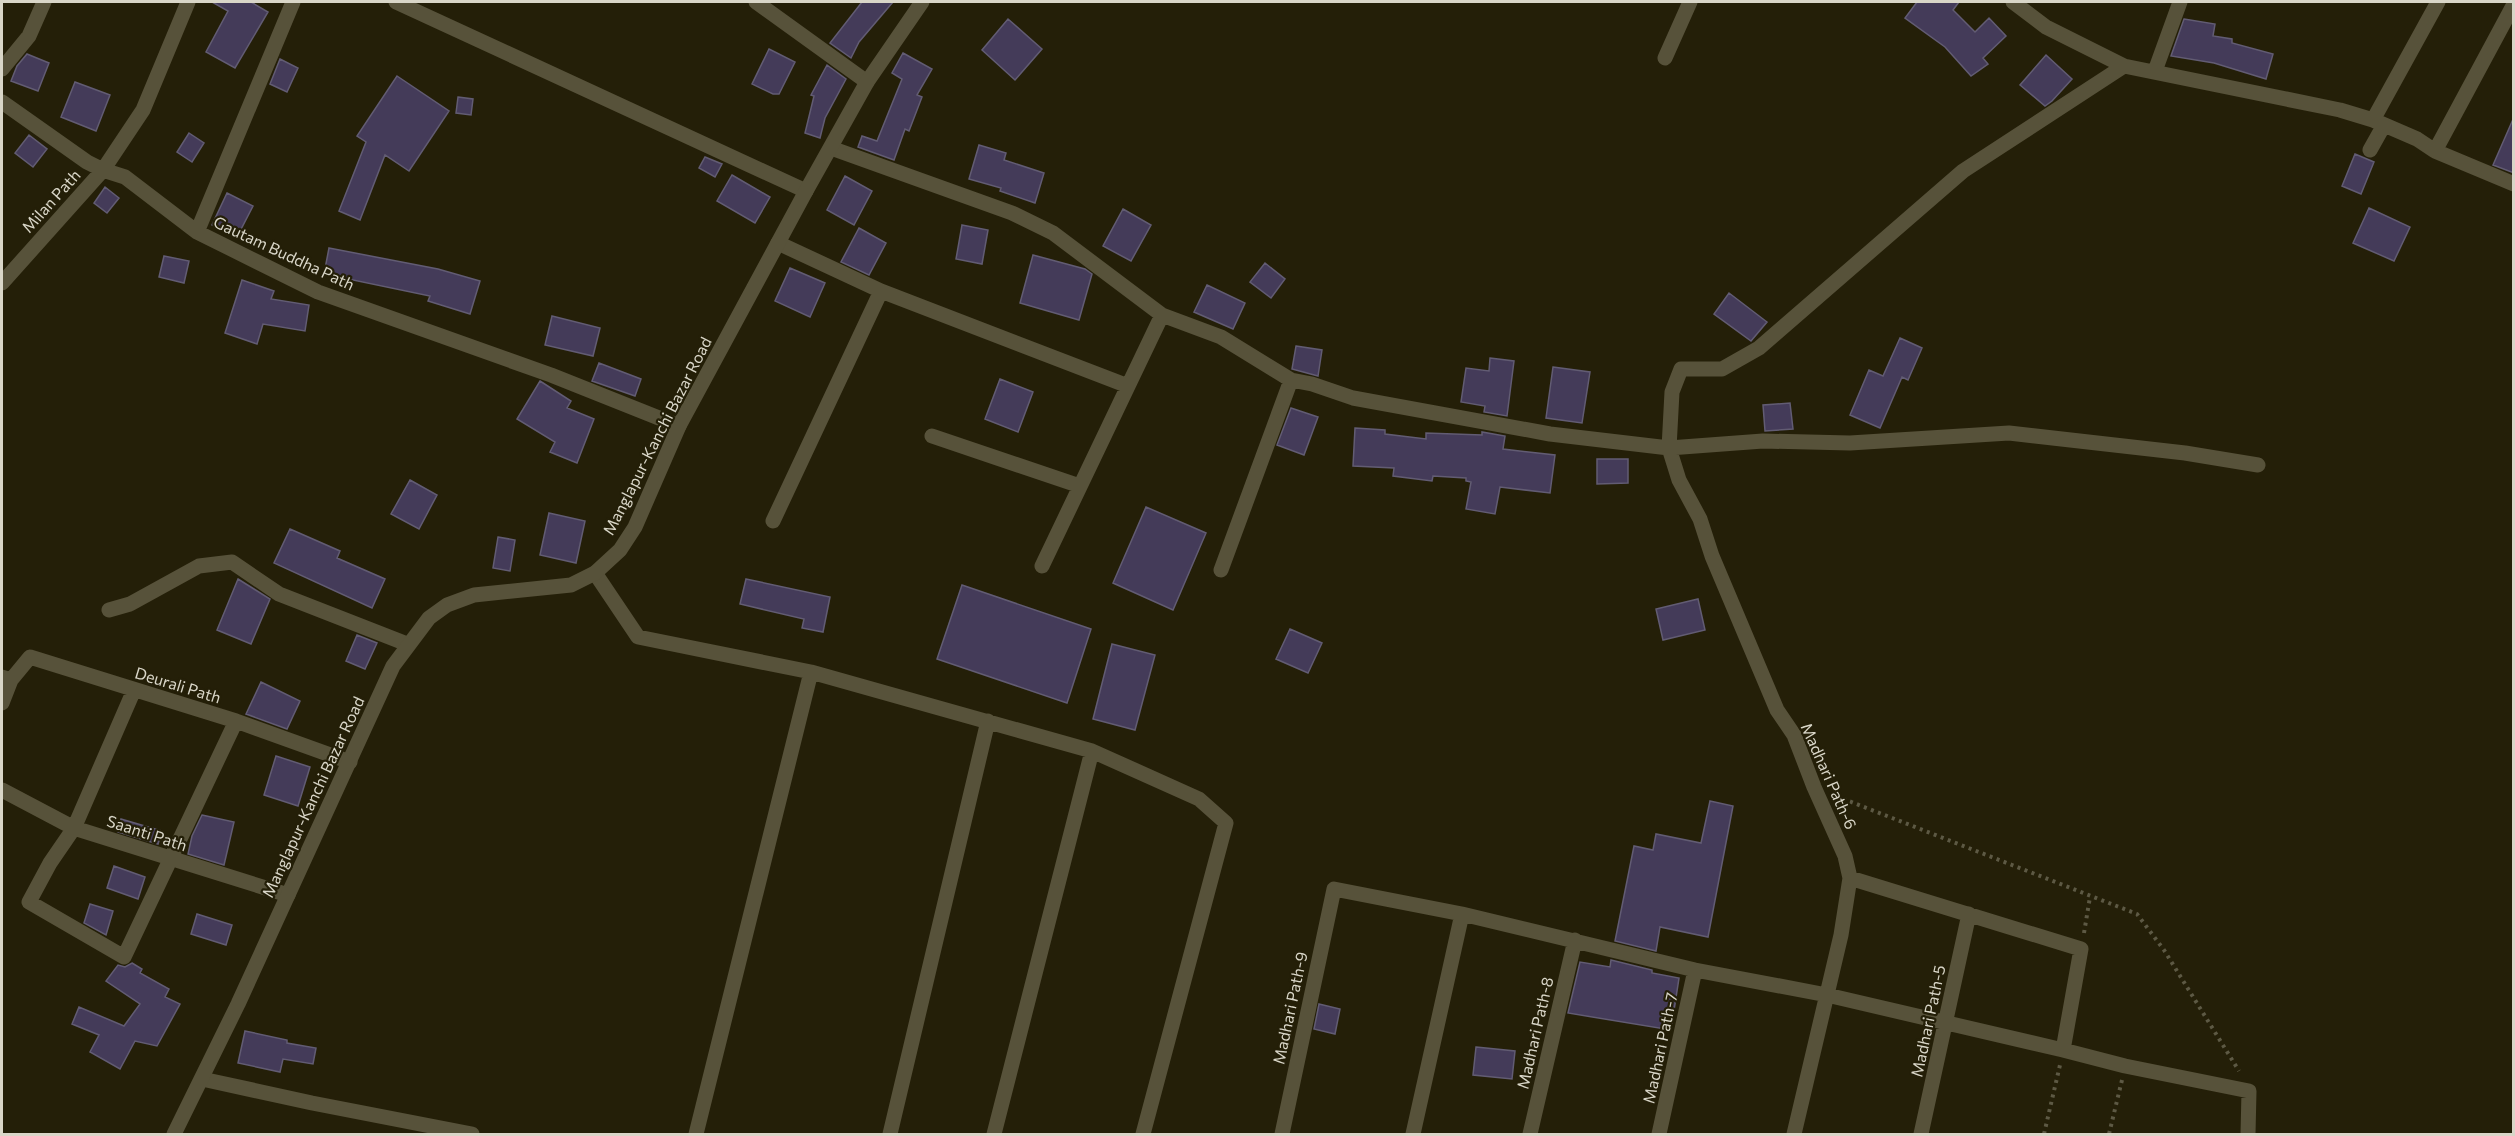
<svg xmlns="http://www.w3.org/2000/svg" width="2515" height="1136" font-family="Commissioner,sans-serif">
  <style>
    .building { fill: #443b59; stroke: #625c73; stroke-width: 1.5 }
    .lines { fill: none; stroke-linecap: round; stroke-linejoin: round }
    .path { stroke: #5d5944; stroke-width: 4; stroke-dasharray: 3 4.5; stroke-linecap: butt }
    .minor { stroke: #57523a; stroke-width: 15 }
    .tertiary { stroke: #57523a; stroke-width: 15 }
    .labels { text-anchor: middle; stroke-width: 4.5; stroke-linejoin: round; paint-order: stroke }
    .street-label { font-size: 16px; fill: #d9d6c8; stroke: #241f08 }
  </style>
  <rect width="100%" height="100%" fill="#241f08"/>
  <path class="building" d="M212,2h39l17,10 -33,56 -29,-16 22,-41z
    M862,2h31l-34,40 -8,16 -21,-15z
    M1917,2h42l-6,8 22,22 14,-14 17,18 -23,22 5,6 -17,12 -26,-29 -40,-29z
    M1008,19l34,30 -27,31 -33,-30z
    M2184,19l31,5 -2,12 19,3v4l41,11 -7,25 -52,-16 -43,-7z
    M769,49l26,13 -16,32h-6l-21,-10z
    M903,53l29,16 -15,26 5,2 -13,34 -4,-2 -11,31 -36,-13 4,-11 15,5 25,-62 -10,-6z
    M27,54l22,9 -11,28 -27,-10 6,-15z
    M2046,55l26,24 -20,22 -7,5 -25,-21z
    M280,59l18,9 -11,24 -17,-8z
    M827,65l19,14 -21,39 -5,20 -15,-5 9,-37 -3,-1z
    M397,76l52,35 -40,60 -24,-16 -25,65 -21,-9 27,-69 -9,-6z
    M75,82l35,13 -14,36 -35,-14z
    M458,97l15,2 -2,16 -15,-2z
    M2514,117v56l-21,-8z
    M189,133l15,10 -12,19 -15,-10z
    M29,135l18,14 -14,18 -18,-14z
    M979,145l27,8 -2,7 40,13 -9,30 -35,-12 1,-3 -32,-9z
    M2355,154l19,8 -13,32 -19,-8z
    M705,157l17,7 -7,13 -16,-9z
    M732,175l38,22 -15,26 -38,-22z
    M845,176l27,15 -18,34 -27,-15z
    M105,187l14,11 -12,15 -13,-10z
    M227,193l26,13 -16,31 -25,-12z
    M2369,208l41,19 -16,34 -41,-18z
    M1123,209l28,16 -20,36 -28,-15z
    M962,225l26,5 -6,34 -26,-5z
    M859,228l27,15 -17,32 -28,-13z
    M329,248l109,21 42,12 -10,33 -42,-13 2,-5 -106,-22z
    M1033,255l52,14 7,5 -13,46 -59,-17z
    M164,256l25,5 -5,22 -25,-6z
    M1265,263l20,16 -14,19 -21,-16z
    M790,268l35,15 -15,34 -35,-16z
    M242,280l32,11 -3,8 38,6 -4,26 -42,-7 -6,20 -32,-11z
    M1207,285l38,18 -12,26 -39,-17z
    M1729,293l38,29 -16,19 -37,-27z
    M552,316l48,12 -7,28 -48,-11z
    M1900,338l22,10 -14,32 -6,-3 -22,51 -30,-13 19,-45 14,6z
    M1296,346l26,4 -4,26 -26,-7z
    M1490,358l24,3 -7,55 -23,-4 1,-6 -24,-4 5,-34 23,3z
    M599,363l42,16 -6,17 -43,-15z
    M1553,367l37,5 -8,51 -36,-5z
    M1000,379l33,13 -15,40 -33,-13z
    M540,381l31,20 -4,7 27,11 -17,44 -27,-11 5,-10 -38,-23z
    M1790,403l3,26 -28,2 -2,-26z
    M1291,408l27,9 -14,38 -27,-10z
    M1355,428l30,2v4l41,5v-6l56,2v-3l23,4 -2,13 52,6 -5,38 -50,-6 -5,27 -29,-5 5,-27 -5,-1v-3l-33,-2 -1,5 -39,-5 1,-8 -41,-2z
    M1597,459h31v24l-31,1z
    M410,480l27,15 -18,34 -28,-15z
    M1146,507l60,26 -33,77 -60,-27z
    M549,513l36,8 -9,42 -36,-8z
    M290,529l50,22 -3,7 48,21 -13,29 -98,-45z
    M498,537l17,3 -5,31 -17,-3z
    M238,579l32,20 -19,45 -34,-14z
    M746,579l84,18 -7,35 -21,-4 2,-9 -64,-15z
    M962,585l129,44 -24,74 -130,-44z
    M1698,599l7,31 -42,10 -7,-31z
    M1290,629l32,14 -14,30 -32,-14z
    M357,635l20,8 -12,26 -19,-8z
    M1112,644l43,11 -20,75 -42,-11z
    M261,682l39,19 -13,28 -41,-15z
    M276,756l34,11 -12,39 -34,-11z
    M1710,801l23,5 -25,131 -48,-10 -4,24 -41,-10 19,-95 19,4 3,-16 45,9z
    M202,815l32,7 -10,43 -36,-11 4,-18z
    M121,819l41,12 -4,13 -40,-12z
    M114,866l31,11 -7,22 -31,-11z
    M90,904l23,7 -7,24 -22,-12z
    M197,914l35,11 -6,20 -35,-11z
    M1611,960l41,10v3l27,5 -8,52 -103,-17 12,-51 30,5z
    M132,963l10,6 -2,4 29,16 -4,8 15,7 -23,42 -22,-5 -15,28 -30,-17 9,-17 -27,-11 7,-17 45,19 16,-22 -34,-23 12,-16 7,2z
    M1319,1004l21,5 -5,25 -21,-5z
    M245,1031l42,9v3l29,5 -3,16 -30,-5 -3,13 -42,-9z
    M1476,1047l39,4 -3,28 -39,-4z"/>
  <g class="lines">
    <path class="path" d="M1836,796l301,118 27,36 75,121
      M2084,933l6,-36
      M2044,1134l16,-69
      M2109,1134l13,-54"/>
    <path class="minor" d="M396,2l410,189
      M756,2l111,80
      M2013,2l33,25 78,39 216,44 33,10 44,19 18,12 79,33
      M1665,58l25,-56
      M2,69l27,-33 15,-34
      M2155,71l25,-69
      M2,102l85,60 16,8 22,7 72,55 121,60 233,83 128,51
      M2373,120l65,-118
      M831,148l181,65 41,20 109,82 59,22 70,43 21,4 41,14 197,36 119,14 94,-7 87,2 159,-10 176,20 73,12
      M2370,150l14,-25
      M2435,151l79,-147
      M197,232l96,-230
      M778,243l103,48 247,95
      M2,283l101,-113 40,-60 45,-108
      M932,436l148,50
      M773,521l108,-230
      M1042,566l120,-251
      M1221,570l70,-190
      M595,573l43,64 173,35 281,79 107,48 27,24 -83,311
      M109,610l21,-6 69,-38 33,-4 47,32 128,50
      M2,677l9,3 19,-23 206,64 114,41
      M134,690l-60,138 -24,35 -21,39 95,55 112,-236
      M2,703l9,-23
      M2,790l72,38 214,67
      M1850,878l231,71 -18,101 62,16 124,25 -1,43
      M202,1079l110,24 160,31
      M696,1134l115,-462
      M890,1134l98,-413
      M994,1134l98,-383
      M1282,1134l52,-245 128,25 233,56 132,25 236,55
      M1413,1134l49,-220
      M1530,1134l45,-194
      M1659,1134l36,-164
      M1794,1134l47,-199 9,-57 -5,-22 -31,-69 -20,-52 -17,-25 -65,-154 -12,-37 -21,-39 -10,-32 3,-56 9,-23h41l37,-21 204,-177 161,-105
      M1921,1134l48,-220"/>
    <path class="tertiary" d="M174,1134l64,-130 155,-338 36,-48 18,-13 27,-10 97,-10 24,-12 25,-23 15,-23 44,-101 127,-235 61,-109 55,-80"/>
  </g>
  <g class="labels">
    <g class="street-label">
      <text transform="translate(51 201) rotate(-48)" y="6">Milan Path</text>
      <text transform="translate(284 253) rotate(25)" y="6">Gautam Buddha Path</text>
      <text transform="translate(657 436) rotate(-63)" y="6">Manglapur-Kanchi Bazar Road</text>
      <text transform="translate(178 685) rotate(17)" y="6">Deurali Path</text>
      <text transform="translate(1829 776) rotate(66)" y="6">Madhari Path-6</text>
      <text transform="translate(313 797) rotate(-65)" y="6">Manglapur-Kanchi Bazar Road</text>
      <text transform="translate(147 833) rotate(18)" y="6">Saanti Path</text>
      <text transform="translate(1290 1008) rotate(-78)" y="6">Madhari Path-9</text>
      <text transform="translate(1928 1021) rotate(-78)" y="6">Madhari Path-5</text>
      <text transform="translate(1535 1033) rotate(-77)" y="6">Madhari Path-8</text>
      <text transform="translate(1660 1048) rotate(-78)" y="6">Madhari Path-7</text>
    </g>
  </g>
  <rect width="2515" height="1136" fill="none" stroke="#d9d6c8" stroke-width="6"/>
</svg>
